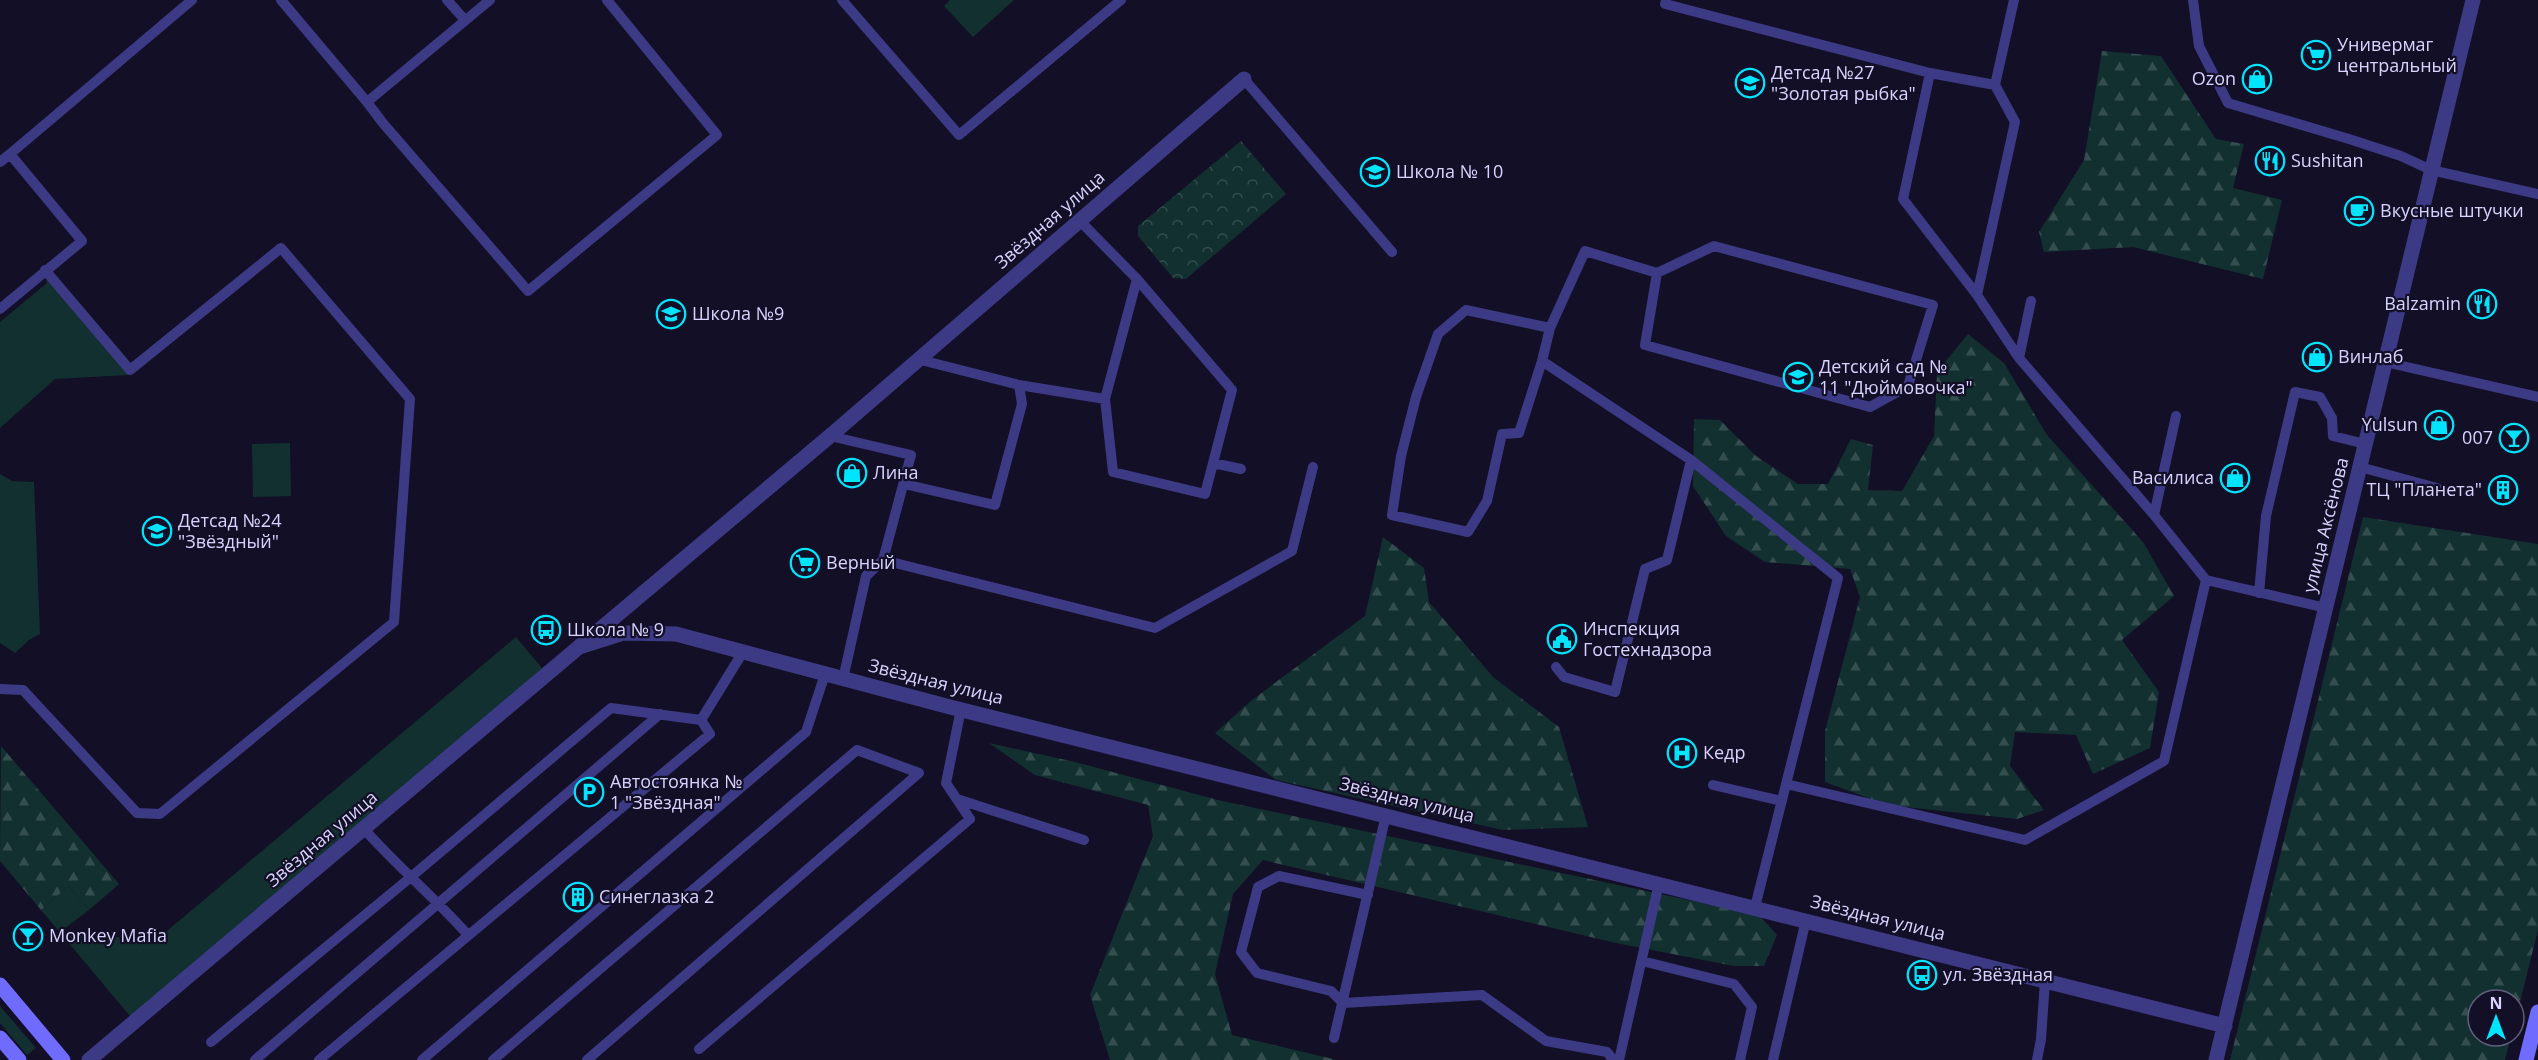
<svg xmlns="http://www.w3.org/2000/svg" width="2538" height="1060" font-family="'Open Sans',sans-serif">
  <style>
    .grass { fill: #12302f }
    .forest { fill: url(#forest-firs) }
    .park { fill: url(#park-crowns) }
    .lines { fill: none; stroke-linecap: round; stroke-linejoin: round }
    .service { stroke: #3d3a85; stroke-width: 10 }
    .minor { stroke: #3d3a85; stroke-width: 15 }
    .tertiary { stroke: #3d3a85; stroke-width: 15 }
    .secondary { stroke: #6f6bff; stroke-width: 15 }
    .labels { text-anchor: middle; stroke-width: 4.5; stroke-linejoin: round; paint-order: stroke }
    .poi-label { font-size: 18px; fill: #d9d4ff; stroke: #130f26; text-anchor: start }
    .street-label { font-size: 18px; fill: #d9d4ff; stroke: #130f26 }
  </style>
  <defs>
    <pattern id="forest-firs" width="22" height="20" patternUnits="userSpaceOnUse" patternTransform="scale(1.5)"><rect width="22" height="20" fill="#12302f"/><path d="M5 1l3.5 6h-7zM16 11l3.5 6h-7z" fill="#344d4e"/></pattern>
    <pattern id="park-crowns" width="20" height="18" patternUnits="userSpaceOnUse" patternTransform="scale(1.5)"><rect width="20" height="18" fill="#12302f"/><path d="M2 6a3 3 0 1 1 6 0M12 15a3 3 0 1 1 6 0" fill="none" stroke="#344d4e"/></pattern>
  </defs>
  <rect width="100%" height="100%" fill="#130f26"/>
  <path class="grass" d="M950,0h64l-41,37 -29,-31z
    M45,270l85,100 -2,5 -73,4 -55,49v-106l47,-39z
    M290,443l1,53 -38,1 -1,-53z
    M0,474l12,7 22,1 6,152 -11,6 -14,13 -15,-10z
    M516,637l31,37 -412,348 -94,-112 28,-24 20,24 -29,22 89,8 12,-4z
    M0,1006l36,42 -9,7 -27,-32z"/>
  <path class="forest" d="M2102,51l59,5 55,83 28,5 -11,44 49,12 -19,79 -130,-32 -89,5 -5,-20 45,-72z
    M1968,334l36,29 43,72 96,107 31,54 -52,44 37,52 -9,56 -57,26 -17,-39 -61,-3 -5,34 34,44 -27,9 -130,-14 -62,-23v-51l35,-134 -10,-28 -85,-7 -39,-26 -33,-50 1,-67 26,1 36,36 42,28h30l23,-45 22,6 -5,45 34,1 32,-55 3,-64z
    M2363,517l175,27v386l-24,96v-26h-36v36h33l-6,24h-275z
    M1383,537l41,31 5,34 64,75 66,50 29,100 -85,3 -227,-50 -61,-47 37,-33 113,-84z
    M989,743l86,19 143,38 541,115 18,20 -13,31h-30l-118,-23 -353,-83 -30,34 -18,80 17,61 105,25h-227l-20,-65 63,-159 -5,-31 -113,-30z
    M1,746l118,138 -30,26 -20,-24 -28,24 -41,-49z"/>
  <path class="park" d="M1241,141l45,53 -100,85 -13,-1 -35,-42v-10z"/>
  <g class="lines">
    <path class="service" d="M281,0l86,102 123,-102
      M447,0l18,20
      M842,0l117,135 162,-135
      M1666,0l-1,4 265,69
      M2014,0l-19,85 -65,-12 -27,126 74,96 42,63 135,157 52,65
      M2193,0l6,46 29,57 121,36 52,17 30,14 107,24
      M1244,79l148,173
      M367,102l15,20 146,169 189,-156 -110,-135
      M0,162l10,-8
      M1657,273l-12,72 225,62 38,-21 25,-81 -219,-59 -57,27 -72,-22 -35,77 -8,33 149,99 147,118 -83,329
      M1977,295l38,-173 -20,-37
      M0,309l82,-68 -72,-87 182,-154
      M2019,358l12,-57
      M1542,361l-23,72 -17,1 -15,67 -19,31 -76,-17 9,-59 15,-59 22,-63 28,-24 84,18
      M2385,362l153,35
      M1019,385l86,14 8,73 92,22 27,-104 -95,-111 -58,-59
      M1105,399l32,-120
      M830,436l81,19 -28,105 -17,16 -23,103
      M1213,463l28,6
      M2360,467l77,21
      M904,484l91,21 27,-101 -3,-19 -102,-26
      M2154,515l22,-99
      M883,560l272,68 137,-77 21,-84
      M2259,593l7,-77 29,-124 25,5 12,21 1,18 32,8
      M1556,667l8,10 51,15 30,-123 22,-9 24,-100
      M0,689l23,1 114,123 23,1 234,-192 16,-223 -129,-151 -151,122 -85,-100
      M1786,784l239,56 139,-79 42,-181 120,28
      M1713,785l69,16
      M957,799l127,41
      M364,829c33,37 71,69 104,106
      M1368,895l-89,-19 -21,11 -17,65 16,21 74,18 12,12 139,-8 64,46 61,11 6,8
      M1642,961l92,23 18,23 -12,53
      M1334,1038l52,-223
      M211,1042l200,-165 200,-169 90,12
      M699,1049l271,-230 -24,-36 15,-74
      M255,1060l405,-346
      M319,1060l391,-326 -9,-14 42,-68
      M422,1060l384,-328 19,-58
      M493,1060l364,-310 62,23 -332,287
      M1619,1060l40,-177
      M1773,1060l33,-140
      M2037,1060l4,-21 4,-58"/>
    <path class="minor" d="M579,647l251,-211 414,-357"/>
    <path class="tertiary" d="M89,1060l490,-413 44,-14 53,1 274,73 1275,319
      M2216,1060l257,-1060"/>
    <path class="secondary" d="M0,985l63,75
      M0,1038l19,22
      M2526,1060l12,-48"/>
  </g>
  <defs>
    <g id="supermarket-ring" transform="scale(1.5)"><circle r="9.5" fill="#130f26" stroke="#00e5ff" stroke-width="1.5"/><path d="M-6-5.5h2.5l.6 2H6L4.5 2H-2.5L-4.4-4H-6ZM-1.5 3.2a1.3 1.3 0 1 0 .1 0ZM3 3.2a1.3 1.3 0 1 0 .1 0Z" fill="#00e5ff"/></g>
    <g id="shop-ring" transform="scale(1.5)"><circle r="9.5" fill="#130f26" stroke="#00e5ff" stroke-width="1.5"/><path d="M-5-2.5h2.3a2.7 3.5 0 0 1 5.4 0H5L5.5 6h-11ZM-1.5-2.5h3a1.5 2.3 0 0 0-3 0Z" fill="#00e5ff"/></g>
    <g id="school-ring" transform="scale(1.5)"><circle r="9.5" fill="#130f26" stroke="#00e5ff" stroke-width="1.5"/><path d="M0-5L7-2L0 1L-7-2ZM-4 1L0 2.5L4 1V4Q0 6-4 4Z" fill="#00e5ff"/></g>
    <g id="restaurant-ring" transform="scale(1.5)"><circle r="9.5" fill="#130f26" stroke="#00e5ff" stroke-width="1.5"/><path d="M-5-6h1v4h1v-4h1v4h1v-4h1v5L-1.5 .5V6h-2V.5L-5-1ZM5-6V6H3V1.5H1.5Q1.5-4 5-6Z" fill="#00e5ff"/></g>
    <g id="cafe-ring" transform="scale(1.5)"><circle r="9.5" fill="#130f26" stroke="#00e5ff" stroke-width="1.5"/><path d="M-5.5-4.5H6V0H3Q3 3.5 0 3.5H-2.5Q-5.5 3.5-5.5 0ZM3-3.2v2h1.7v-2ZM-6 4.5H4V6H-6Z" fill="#00e5ff"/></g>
    <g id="bar-ring" transform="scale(1.5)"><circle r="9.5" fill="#130f26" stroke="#00e5ff" stroke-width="1.5"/><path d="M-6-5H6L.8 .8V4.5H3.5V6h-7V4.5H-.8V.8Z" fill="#00e5ff"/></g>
    <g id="building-ring" transform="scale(1.5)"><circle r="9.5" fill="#130f26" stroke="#00e5ff" stroke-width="1.5"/><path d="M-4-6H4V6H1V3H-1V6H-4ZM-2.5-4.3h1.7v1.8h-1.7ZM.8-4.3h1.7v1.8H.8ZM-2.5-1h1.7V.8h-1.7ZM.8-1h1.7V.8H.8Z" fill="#00e5ff"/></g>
    <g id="bus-ring" transform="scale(1.5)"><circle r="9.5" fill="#130f26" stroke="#00e5ff" stroke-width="1.5"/><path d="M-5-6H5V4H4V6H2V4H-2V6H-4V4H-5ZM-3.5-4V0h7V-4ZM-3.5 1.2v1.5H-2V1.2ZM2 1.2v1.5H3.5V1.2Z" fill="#00e5ff"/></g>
    <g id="civic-ring" transform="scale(1.5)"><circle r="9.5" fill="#130f26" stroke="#00e5ff" stroke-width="1.5"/><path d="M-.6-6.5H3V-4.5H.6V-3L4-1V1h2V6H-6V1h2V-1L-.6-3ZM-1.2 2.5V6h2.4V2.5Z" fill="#00e5ff"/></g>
    <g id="hospital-ring" transform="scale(1.5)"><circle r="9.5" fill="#130f26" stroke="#00e5ff" stroke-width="1.5"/><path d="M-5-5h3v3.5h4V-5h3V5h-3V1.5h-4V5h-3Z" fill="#00e5ff"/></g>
    <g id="parking-ring" transform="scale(1.5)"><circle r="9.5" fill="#130f26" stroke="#00e5ff" stroke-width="1.5"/><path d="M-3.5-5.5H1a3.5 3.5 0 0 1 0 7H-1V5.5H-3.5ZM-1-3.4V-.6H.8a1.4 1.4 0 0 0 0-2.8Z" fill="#00e5ff"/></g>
  </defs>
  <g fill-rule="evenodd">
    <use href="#supermarket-ring" x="2316" y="55"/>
    <use href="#shop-ring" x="2257" y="79"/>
    <use href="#school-ring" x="1750" y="83"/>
    <use href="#restaurant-ring" x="2270" y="161"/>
    <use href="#school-ring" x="1375" y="172"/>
    <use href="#cafe-ring" x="2359" y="211"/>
    <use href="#restaurant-ring" x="2482" y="304"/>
    <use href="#school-ring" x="671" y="314"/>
    <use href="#shop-ring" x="2317" y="357"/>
    <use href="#school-ring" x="1798" y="377"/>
    <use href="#shop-ring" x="2439" y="425"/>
    <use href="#bar-ring" x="2514" y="438"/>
    <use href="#shop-ring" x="852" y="473"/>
    <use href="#shop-ring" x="2235" y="478"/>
    <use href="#building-ring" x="2503" y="490"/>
    <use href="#school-ring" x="157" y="531"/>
    <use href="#supermarket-ring" x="805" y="563"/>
    <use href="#bus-ring" x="546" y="630"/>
    <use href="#civic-ring" x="1562" y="639"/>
    <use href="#hospital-ring" x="1682" y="753"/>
    <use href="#parking-ring" x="589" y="792"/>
    <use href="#building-ring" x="578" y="897"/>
    <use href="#bar-ring" x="28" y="936"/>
    <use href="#bus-ring" x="1922" y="975"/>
  </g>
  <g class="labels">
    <g class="poi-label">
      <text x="2337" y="51">Универмаг<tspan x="2337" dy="21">центральный</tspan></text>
      <text x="1771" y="79">Детсад №27<tspan x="1771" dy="21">"Золотая рыбка"</tspan></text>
      <text x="2236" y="85" text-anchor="end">Ozon</text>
      <text x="2291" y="167">Sushitan</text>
      <text x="1396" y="178">Школа № 10</text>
      <text x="2380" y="217">Вкусные штучки</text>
      <text x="2461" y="310" text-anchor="end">Balzamin</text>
      <text x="692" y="320">Школа №9</text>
      <text x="2338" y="363">Винлаб</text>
      <text x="1819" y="373">Детский сад №<tspan x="1819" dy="21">11 "Дюймовочка"</tspan></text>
      <text x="2418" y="431" text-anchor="end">Yulsun</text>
      <text x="2493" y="444" text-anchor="end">007</text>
      <text x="873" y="479">Лина</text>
      <text x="2214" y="484" text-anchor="end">Василиса</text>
      <text x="2482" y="496" text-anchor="end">ТЦ "Планета"</text>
      <text x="178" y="527">Детсад №24<tspan x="178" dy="21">"Звёздный"</tspan></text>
      <text x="826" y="569">Верный</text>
      <text x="1583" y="635">Инспекция<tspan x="1583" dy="21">Гостехнадзора</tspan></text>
      <text x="567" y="636">Школа № 9</text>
      <text x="1703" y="759">Кедр</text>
      <text x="610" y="788">Автостоянка №<tspan x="610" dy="21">1 "Звёздная"</tspan></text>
      <text x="599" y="903">Синеглазка 2</text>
      <text x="49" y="942">Monkey Mafia</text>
      <text x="1943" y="981">ул. Звёздная</text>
    </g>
    <g class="street-label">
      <text transform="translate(1050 220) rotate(-41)" y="6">Звёздная улица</text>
      <text transform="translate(2326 525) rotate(-76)" y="6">улица Аксёнова</text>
      <text transform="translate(936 682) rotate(14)" y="6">Звёздная улица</text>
      <text transform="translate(1407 800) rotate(14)" y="6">Звёздная улица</text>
      <text transform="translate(322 839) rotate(-40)" y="6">Звёздная улица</text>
      <text transform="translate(1878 918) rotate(14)" y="6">Звёздная улица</text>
    </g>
  </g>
  <g transform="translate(2496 1018)"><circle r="28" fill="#130f26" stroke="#625e7d" stroke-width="1.5"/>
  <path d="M0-4.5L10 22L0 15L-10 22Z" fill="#00e5ff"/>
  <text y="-9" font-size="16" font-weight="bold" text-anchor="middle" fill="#d9d4ff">N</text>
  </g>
</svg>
